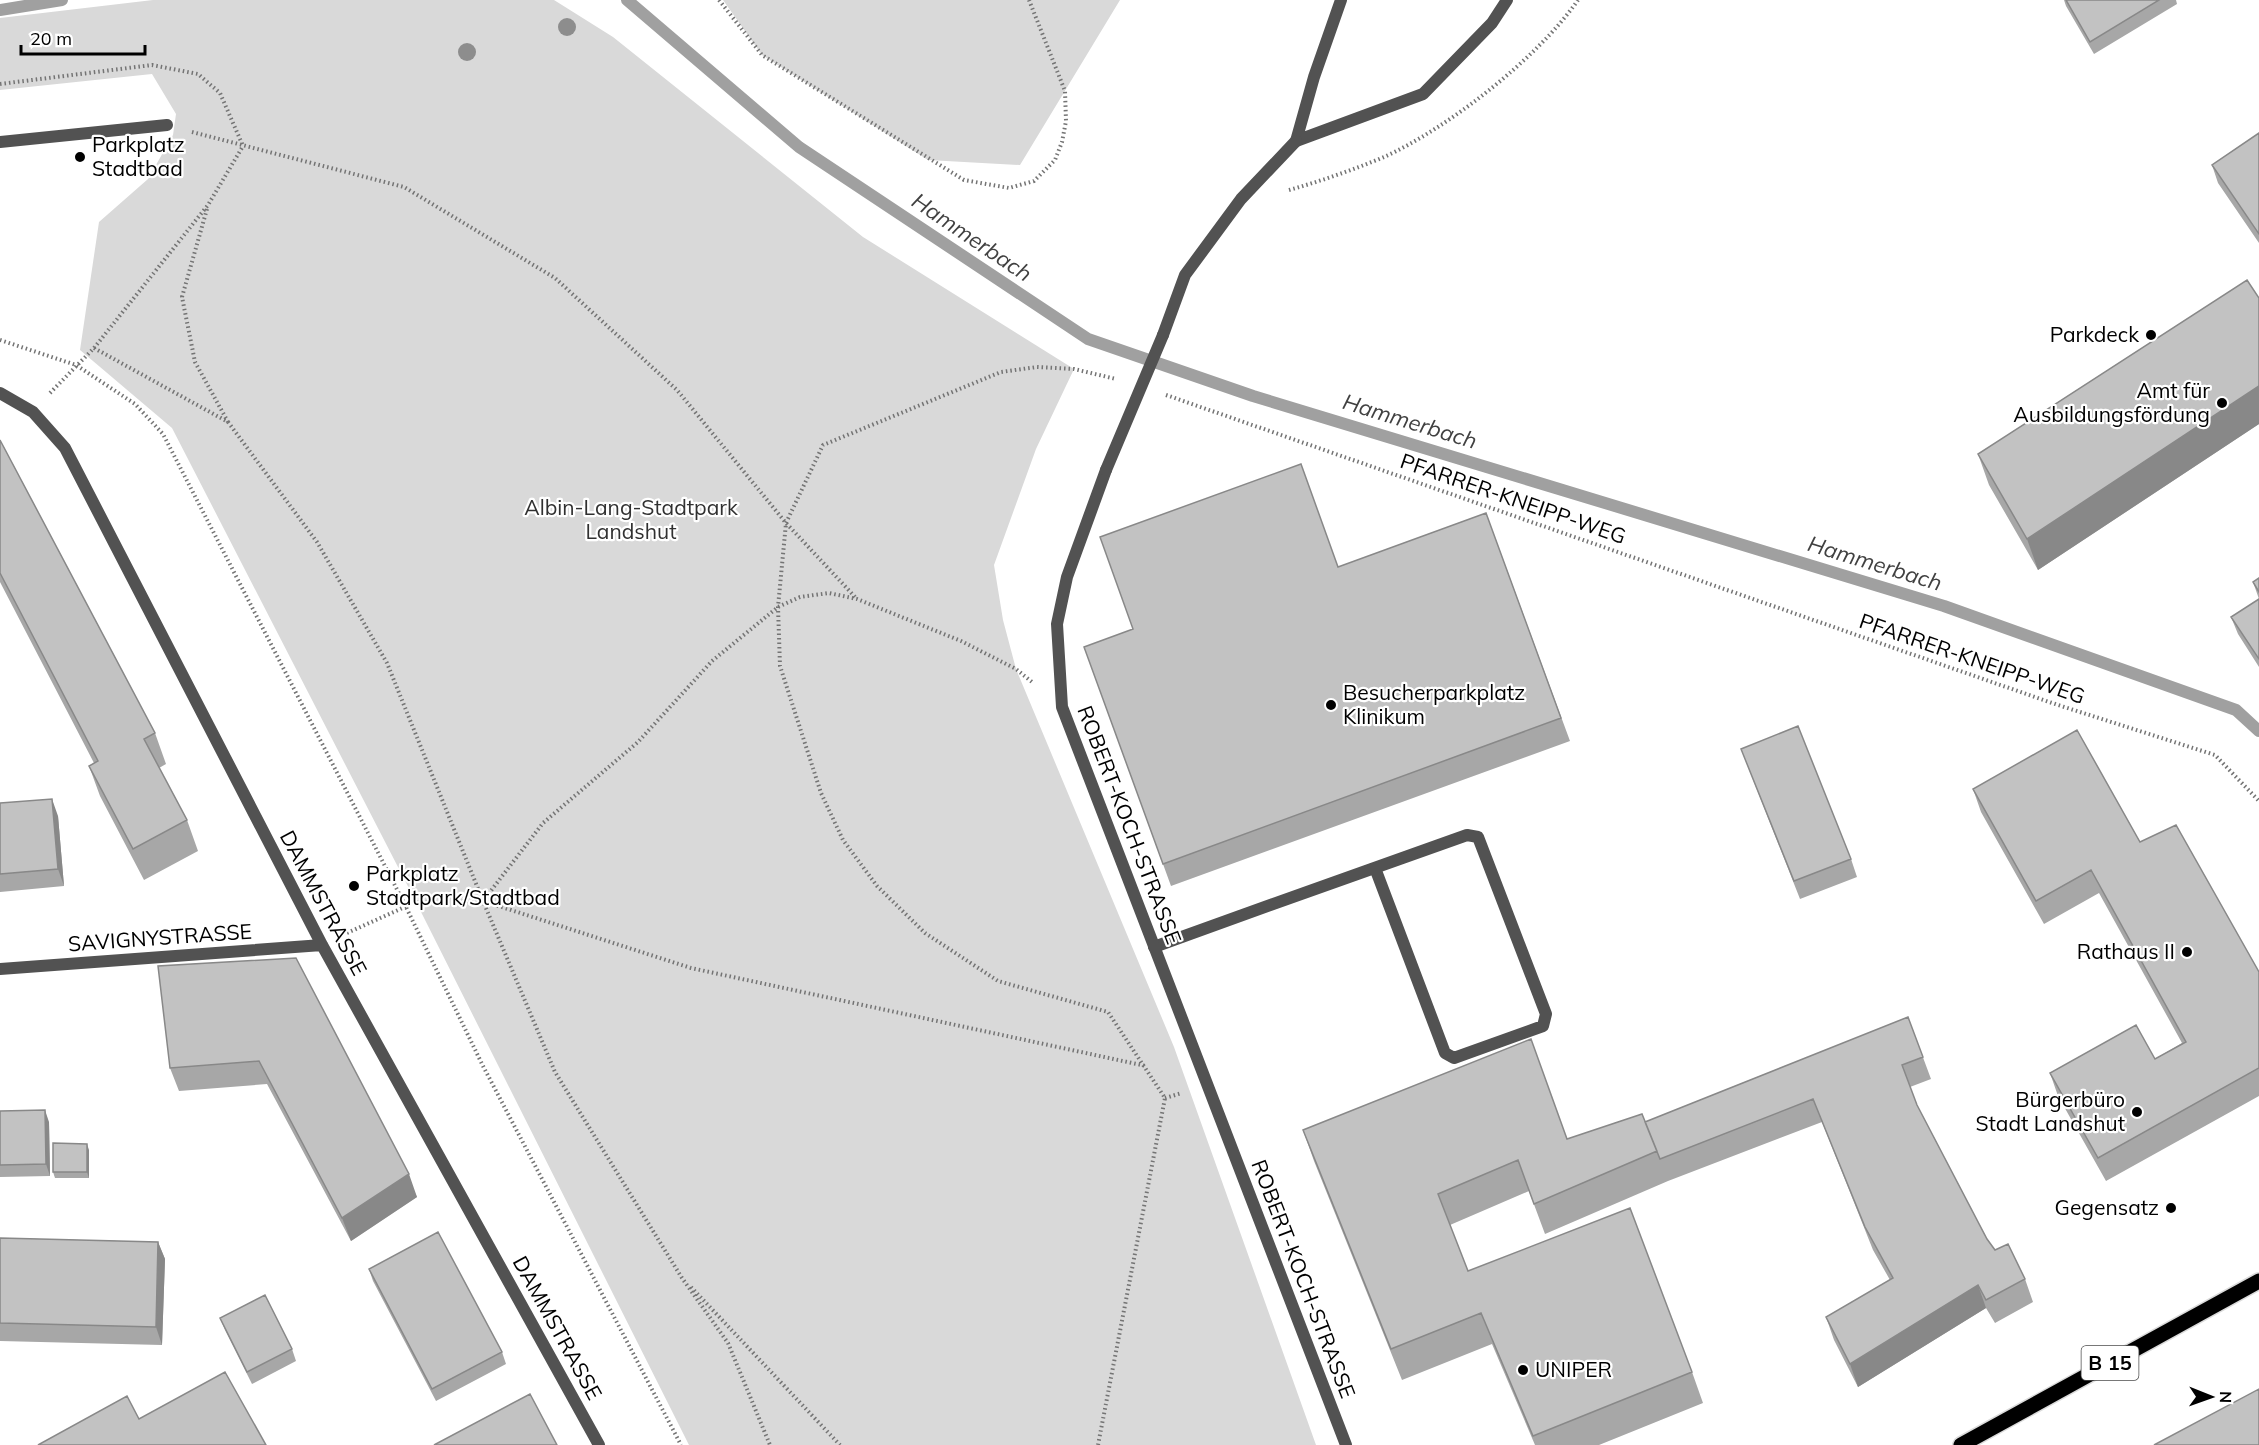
<svg xmlns="http://www.w3.org/2000/svg" width="2259" height="1445" font-family="Mulish,sans-serif">
  <style>
    .green { fill: #d9d9d9 }
    .lines { fill: none; stroke-linecap: round; stroke-linejoin: round }
    .stream { stroke: #a0a0a0; stroke-width: 12 }
    .primary-casing { stroke: #dbdbdb; stroke-width: 18 }
    .path { stroke: #747474; stroke-width: 4; stroke-dasharray: 1.5 3; stroke-linecap: butt }
    .service { stroke: #525252; stroke-width: 12 }
    .minor { stroke: #525252; stroke-width: 12 }
    .primary { stroke: #000; stroke-width: 15 }
    .minor-bridge { stroke: #525252; stroke-width: 12 }
    .tree { fill: #8d8d8d }
    .wall { fill: #a7a7a7 }
    .shaded-wall { fill: #888 }
    .building { fill: #c2c2c2; stroke: #888; stroke-width: 1.5 }
    .poi-dot { fill: #000; stroke: #fff; stroke-width: 2 }
    .labels { text-anchor: middle; stroke-width: 4.5; stroke-linejoin: round; paint-order: stroke }
    .shield { fill: #fff; stroke: #4c4c4c; stroke-width: 1.5 }
    .shield-label { font-size: 20px; font-weight: bold; fill: #000 }
    .poi-label { font-size: 21px; fill: #000; stroke: #fff; text-anchor: end }
    .street-label { font-size: 21px; fill: #000; stroke: #fff }
    .park-label { font-size: 21px; fill: #303030; stroke: #fff }
    .water-label { font-size: 22px; font-style: italic; fill: #414141; stroke: #fff }
  </style>
  <rect width="100%" height="100%" fill="#fff"/>
  <path class="green" d="M153,0h401l59,37 250,200 211,132 -38,80 -42,116 9,55 13,49 158,378 142,398h-627l-273,-543 -244,-474 -92,-78 19,-128 49,-43 25,-44 3,-21 -24,-40 -152,16v-72z
    M723,0h397l-100,165 -92,-5 -166,-105z"/>
  <g class="lines">
    <path class="stream" d="M627,0l172,147 289,192 165,57 691,210 292,104 23,21
      M0,10l62,-10"/>
    <g class="primary-casing">
      <path id="primary" d="M1961,1445l298,-164"/>
    </g>
    <path class="path" d="M719,0l43,55 202,125 45,8 25,-7 21,-21 7,-18 4,-21 -1,-30 -36,-91
      M0,84l152,-19 46,9 22,19 23,53
      M192,132l212,55 151,91 122,112 109,133 71,76
      M1289,190c32,-9 64,-20 95,-33 64,-29 154,-99 194,-157
      M207,209l-25,88 13,65 33,60
      M0,340l76,25 59,39 28,30 242,471 78,161 198,379
      M94,348l134,74 89,120 70,121 96,238 72,171 127,206 46,65 42,102
      M50,393l44,-45 114,-143 35,-59
      M1166,395l892,310 157,50 44,46
      M483,901l60,-78 95,-81 74,-81 66,-54 22,-10 29,-4 28,6 104,42 55,28 16,13
      M347,933l69,-31 67,-1 208,67 455,98
      M1165,1098l17,-5
      M691,1287l149,158
      M1098,1445l67,-347 -57,-86 -110,-31 -73,-48 -48,-47 -34,-46 -22,-47 -41,-127 -2,-59 8,-84 37,-78 178,-73 36,-5 37,2 42,10"/>
    <path class="service" d="M1296,141l127,-47 69,-71 15,-23
      M1296,141l18,-64 27,-77
      M0,142l167,-17
      M1154,947c104,-38 209,-75 313,-112l11,2 68,177 -3,12 -89,32 -9,-5 -70,-185"/>
    <path class="minor" d="M1163,335l22,-60 56,-76 55,-58
      M0,393l33,19 32,36 257,497 277,500
      M1106,470l-39,107 -10,47 5,83 284,738
      M0,969l322,-24"/>
    <use href="#primary" class="primary"/>
    <path class="minor-bridge" d="M1106,470l57,-135"/>
  </g>
  <g class="tree">
    <circle cx="567" cy="27" r="9"/>
    <circle cx="467" cy="52" r="9"/>
  </g>
  <path class="wall" d="M2064,0h112l1,4 -83,50 -28,-48z
    M2259,133v110l-41,-60 -6,-18z
    M2259,298v126l-221,146 -49,-85 -11,-31z
    M0,440l155,293 11,31 -7,4 28,52 11,31 -54,29 -44,-84 -11,-30 5,-3 -94,-181z
    M1486,513l84,228 -399,145 -87,-239 254,-80z
    M2259,578v89l-21,-33 -7,-17 28,-18 -6,-17z
    M1741,749l110,110 6,18 -57,22z
    M1973,789l167,53 119,130v124l-153,85 -48,-85 -8,-23 105,-14 27,-16 -83,-150 -55,31 -63,-112z
    M0,803l58,13 6,70 -64,6z
    M296,958l121,239 -66,44 -84,-157 -88,7 -9,-23z
    M1908,1017l23,62 -21,8 7,18 70,134 8,11 30,29 8,23 -38,21 -9,-15 -128,79 -24,-47 -8,-23 64,-37 -17,-30 -51,-128 -154,59 -123,53 -16,-43 -79,34 18,46 224,101 11,31 -104,42h-64l-43,-101 -90,36 -88,-219 -11,-31 264,9 78,-17z
    M0,1111l49,11 1,54 -50,1z
    M89,1150v28h-34l-2,-6z
    M0,1238l158,4 7,17 -3,86 -162,-4z
    M369,1269l133,83 4,12 -70,37 -63,-120z
    M220,1318l72,31 4,12 -44,23 -27,-54z"/>
  <path class="shaded-wall" d="M2259,386v38l-221,146 -11,-31z
    M52,799l6,17 6,70 -6,-17z
    M45,1110l4,12 1,54 -4,-12z
    M87,1144l2,6v28l-2,-6z
    M409,1174l8,23 -66,44 -9,-23z
    M158,1242l7,17 -3,86 -6,-18z
    M1978,1285l8,23 -128,79 -8,-23z"/>
  <path class="building" d="M2066,0h93l-69,42z
    M2259,133v101l-47,-69z
    M2247,280l12,18v88l-232,153 -49,-85z
    M0,440l155,293 -11,6 43,81 -54,29 -44,-83 9,-5 -98,-188z
    M1301,464l37,103 148,-54 75,205 -398,146 -79,-217 49,-18 -33,-92z
    M2259,578v14l-6,-10z
    M2259,599v60l-28,-42z
    M1798,726l53,133 -57,22 -53,-132z
    M2077,730l63,112 36,-17 83,147v96l-161,90 -48,-85 86,-48 19,34 31,-17 -95,-172 -55,31 -63,-112z
    M52,799l6,70 -58,5v-71z
    M296,958l113,216 -67,44 -83,-157 -89,7 -12,-102z
    M1908,1017l15,40 -21,8 15,40 70,134 8,11 13,-6 17,35 -39,21 -8,-15 -128,79 -24,-47 67,-39 -28,-51 -52,-128 -153,60 -15,-37z
    M1531,1039l36,100 75,-25 15,37 -123,53 -16,-44 -80,34 30,77 162,-63 62,164 -159,64 -52,-123 -90,36 -88,-219z
    M45,1110l1,54 -46,1v-54z
    M53,1143l34,1v28h-34z
    M438,1232l64,120 -70,37 -63,-120z
    M0,1238l158,4 -2,85 -156,-4z
    M265,1295l27,54 -45,23 -27,-54z
    M225,1372l41,73h-228l89,-49 12,23z
    M2259,1389v56h-105z
    M530,1394l27,51h-123z"/>
  <g class="poi-dot">
    <circle cx="80" cy="157" r="6"/>
    <circle cx="2151" cy="335" r="6"/>
    <circle cx="2222" cy="403" r="6"/>
    <circle cx="1331" cy="705" r="6"/>
    <circle cx="354" cy="886" r="6"/>
    <circle cx="2187" cy="952" r="6"/>
    <circle cx="2137" cy="1112" r="6"/>
    <circle cx="2171" cy="1208" r="6"/>
    <circle cx="1523" cy="1370" r="6"/>
  </g>
  <g class="labels">
    <rect class="shield" x="2081.5" y="1346" width="57" height="34" rx="4.5"/>
    <g class="shield-label">
      <text x="2110" y="1370">B 15</text>
    </g>
    <g class="poi-label">
      <text x="92" y="152" text-anchor="start">Parkplatz<tspan x="92" dy="24">Stadtbad</tspan></text>
      <text x="2139" y="342">Parkdeck</text>
      <text x="2210" y="398">Amt für<tspan x="2210" dy="24">Ausbildungsfördung</tspan></text>
      <text x="1343" y="700" text-anchor="start">Besucherparkplatz<tspan x="1343" dy="24">Klinikum</tspan></text>
      <text x="366" y="881" text-anchor="start">Parkplatz<tspan x="366" dy="24">Stadtpark/Stadtbad</tspan></text>
      <text x="2175" y="959">Rathaus II</text>
      <text x="2125" y="1107">Bürgerbüro<tspan x="2125" dy="24">Stadt Landshut</tspan></text>
      <text x="2159" y="1215">Gegensatz</text>
      <text x="1535" y="1377" text-anchor="start">UNIPER</text>
    </g>
    <g class="street-label">
      <text transform="translate(1513 499) rotate(19)" y="7">PFARRER-KNEIPP-WEG</text>
      <text transform="translate(1972 659) rotate(19)" y="7">PFARRER-KNEIPP-WEG</text>
      <text transform="translate(1129 825) rotate(69)" y="7">ROBERT-KOCH-STRASSE</text>
      <text transform="translate(323 903) rotate(62)" y="7">DAMMSTRASSE</text>
      <text transform="translate(160 938) rotate(-4)" y="7">SAVIGNYSTRASSE</text>
      <text transform="translate(1303 1279) rotate(69)" y="7">ROBERT-KOCH-STRASSE</text>
      <text transform="translate(557 1328) rotate(61)" y="7">DAMMSTRASSE</text>
    </g>
    <g class="park-label">
      <text x="631" y="515">Albin-Lang-Stadtpark<tspan x="631" dy="24">Landshut</tspan></text>
    </g>
    <g class="water-label">
      <text transform="translate(972 237) rotate(34)" y="8">Hammerbach</text>
      <text transform="translate(1410 421) rotate(17)" y="8">Hammerbach</text>
      <text transform="translate(1875 563) rotate(17)" y="8">Hammerbach</text>
    </g>
  </g>
  <g transform="translate(2211 1397) rotate(91)" stroke="#ffffff" stroke-width="4.5" paint-order="stroke">
  <path d="M0-4.5L10 22L0 15L-10 22Z" fill="#000000"/>
  <text y="-9" font-size="16" font-weight="bold" text-anchor="middle" fill="#000000">N</text>
  </g>
  <path d="M21 45v9h124v-9" fill="none" stroke="#000000" stroke-width="3"/>
  <text x="30" y="45" font-size="18" fill="#000000" stroke="#ffffff" stroke-width="4.5" paint-order="stroke">20 m</text>
</svg>
